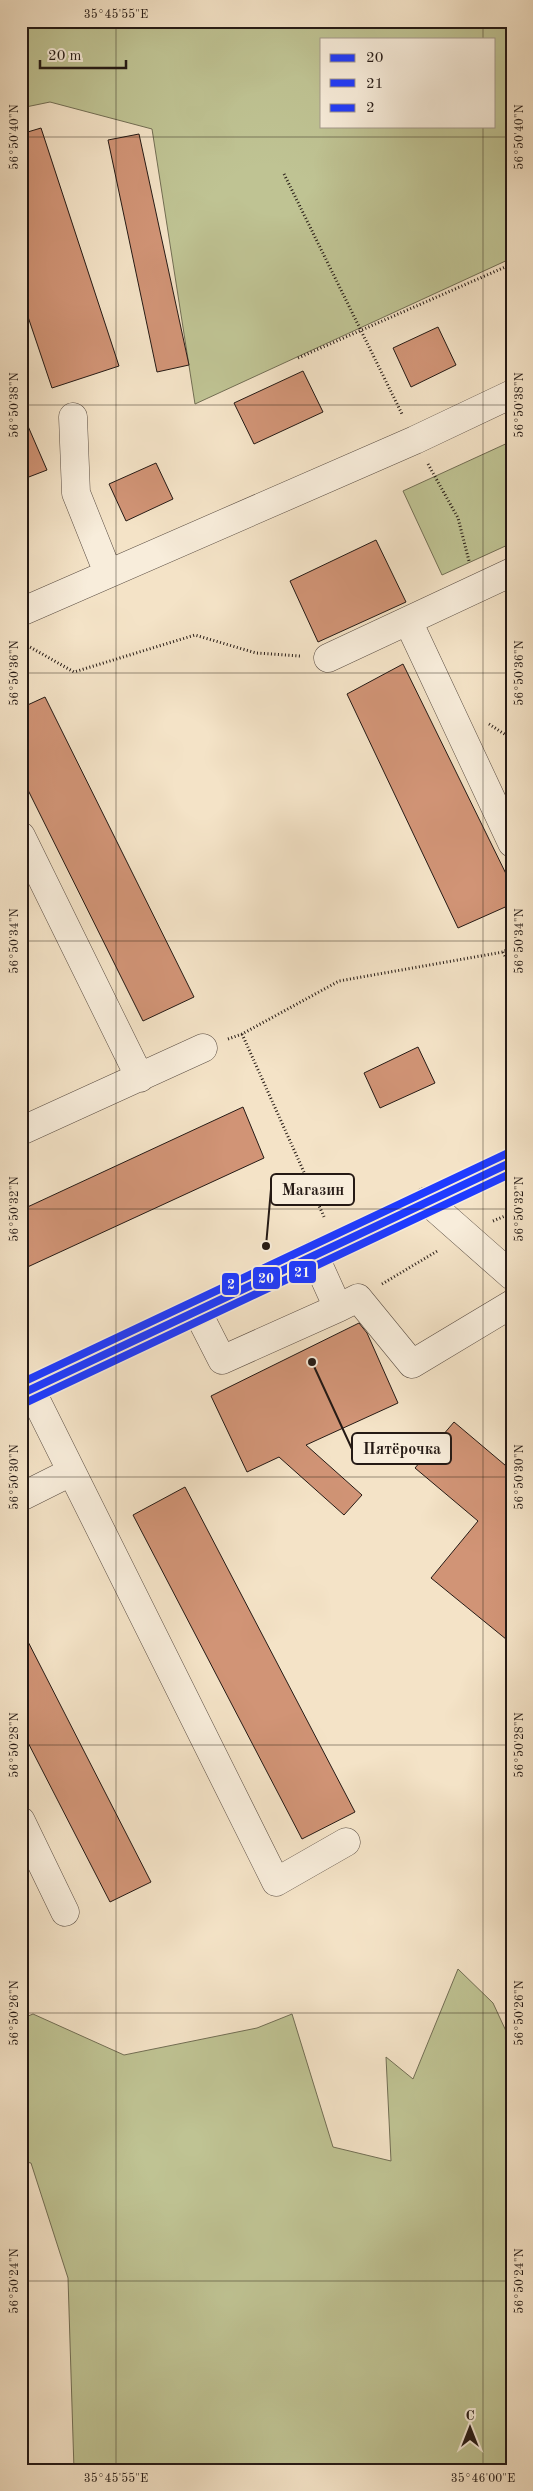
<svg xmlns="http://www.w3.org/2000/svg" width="533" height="2491" font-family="'Old Standard TT',serif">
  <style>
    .green { fill: #bfc393; stroke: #726e54; fill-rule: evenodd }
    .building { fill: #d19476; stroke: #251a15 }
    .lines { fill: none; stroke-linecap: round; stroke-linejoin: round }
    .minor-casing { stroke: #594c42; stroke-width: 29 }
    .path { stroke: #251a15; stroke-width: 3; stroke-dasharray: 1 2.5; stroke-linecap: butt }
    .minor { stroke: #f8eddb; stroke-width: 28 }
    .bus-1-casing { stroke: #f8eddb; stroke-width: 11 }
    .bus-2-casing { stroke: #f8eddb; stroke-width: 11 }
    .bus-3-casing { stroke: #f8eddb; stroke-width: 11 }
    .bus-1 { stroke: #1f3bff; stroke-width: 8 }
    .bus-2 { stroke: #1f3bff; stroke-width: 8 }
    .bus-3 { stroke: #1f3bff; stroke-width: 8 }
    .ticks { fill: none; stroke: #251a15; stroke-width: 1; stroke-opacity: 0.45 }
    .leader { fill: none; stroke: #251a15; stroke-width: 2 }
    .callout-dot { fill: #251a15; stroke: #f8eddb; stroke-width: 2 }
    .callout { fill: #f8eddb; stroke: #251a15; stroke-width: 2 }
    .callout-label { font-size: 16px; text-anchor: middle; font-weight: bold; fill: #251a15 }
    .line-badge { stroke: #f8eddb; stroke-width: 2 }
    .badge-label { font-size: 14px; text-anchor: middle; font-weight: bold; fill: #fff }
    .neatline { fill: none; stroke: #251a15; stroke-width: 2 }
    .ticks-label { font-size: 12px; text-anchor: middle; fill: #251a15 }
  </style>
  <rect width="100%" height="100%" fill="#f4e3c7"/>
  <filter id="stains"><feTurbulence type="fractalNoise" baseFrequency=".004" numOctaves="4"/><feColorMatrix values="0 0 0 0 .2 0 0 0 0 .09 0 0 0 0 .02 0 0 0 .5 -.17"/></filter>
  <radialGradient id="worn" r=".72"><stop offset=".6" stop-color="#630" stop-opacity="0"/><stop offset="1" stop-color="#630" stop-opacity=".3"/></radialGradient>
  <path class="green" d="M21,21h491v237l-317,146 -43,-275 -102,-27 -29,6zM322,39h172v87h-172z
    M512,441v102l-70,32 -39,-84z
    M458,1969l35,34 19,41v426h-438l-6,-192 -37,-115 -10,-2v-142l12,-5 91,41 133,-27 35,-14 41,133 58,14 -5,-104 27,22z"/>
  <path class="building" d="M41,128l78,238 -67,22 -31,-92v-162z
    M139,134l50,231 -32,7 -49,-232z
    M438,327l18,38 -45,22 -18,-39z
    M303,371l20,41 -69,32 -20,-41z
    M21,410l26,60 -26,10z
    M156,463l17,36 -47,22 -17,-37z
    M376,540l30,62 -88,40 -28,-61z
    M403,664l109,222v18l-54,24 -111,-234z
    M45,697l149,300 -51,24 -122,-245v-68z
    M418,1047l17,36 -55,25 -16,-35z
    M243,1107l21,51 -243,112v-60z
    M359,1323l8,10 31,70 -92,42 56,50 -18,20 -65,-58 -32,15 -36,-76z
    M454,1422l58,49v173l-81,-66 47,-57 -63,-53z
    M185,1487l170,325 -53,27 -169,-324z
    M21,1628l130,254 -41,20 -89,-173z"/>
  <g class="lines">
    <g class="minor-casing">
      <path id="minor" d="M73,417l3,76 32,80
        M21,612l394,-172 97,-46
        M408,621l104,222
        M328,658l184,-86
        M21,836l119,242
        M21,1131l182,-83
        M427,1201l85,75
        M338,1308l20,-10 54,66 100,-60
        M197,1311l25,49 116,-52 -24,-53
        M31,1390l245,492 70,-40
        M21,1394l491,-232
        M21,1497l50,-25
        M21,1821l44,91"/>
    </g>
    <path class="path" d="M284,174l118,240
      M298,358l214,-94
      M428,464l30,54 11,43
      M21,642l53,30 121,-37 61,18 44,3
      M489,724l23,15
      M503,952l9,18
      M242,1034l83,185
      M228,1039l14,-5 97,-53 164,-29 9,-5
      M493,1221l19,-8
      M382,1284l57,-34"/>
    <use href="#minor" class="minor"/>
    <g class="bus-1-casing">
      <path id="bus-1" d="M21,1394l491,-232"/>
    </g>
    <g class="bus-2-casing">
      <path id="bus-2" d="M25,1403l487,-230"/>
    </g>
    <g class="bus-3-casing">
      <path id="bus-3" d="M21,1383l487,-230"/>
    </g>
    <use href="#bus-1" class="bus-1"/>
    <use href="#bus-2" class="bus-2"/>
    <use href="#bus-3" class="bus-3"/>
  </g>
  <path class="ticks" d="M116,21v2449M483,21v18M483,126v2344M21,137h491M21,405h491M21,673h491M21,941h491M21,1209h491M21,1477h491M21,1745h491M21,2013h491M21,2281h491"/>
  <path class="leader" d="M266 1246L271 1189M312 1362L352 1449"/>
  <g class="callout-dot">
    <circle cx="266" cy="1246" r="5"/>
    <circle cx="312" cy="1362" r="5"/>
  </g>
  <g class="callout">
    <rect x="271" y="1174" width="83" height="31" rx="5"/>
    <rect x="352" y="1433" width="99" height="31" rx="5"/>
  </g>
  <g class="callout-label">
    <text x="313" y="1195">Магазин</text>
    <text x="402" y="1454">Пятёрочка</text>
  </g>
  <g class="line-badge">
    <rect x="288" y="1260" width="29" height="24" rx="5" fill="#1f3bff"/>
    <rect x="252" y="1266" width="29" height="24" rx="5" fill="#1f3bff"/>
    <rect x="221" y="1272" width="19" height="24" rx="5" fill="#1f3bff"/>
  </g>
  <g class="badge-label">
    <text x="302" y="1277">21</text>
    <text x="266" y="1283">20</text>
    <text x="231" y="1289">2</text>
  </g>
  <rect width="533" height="2491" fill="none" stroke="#f4e3c7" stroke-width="55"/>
  <rect x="320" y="38" width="175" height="90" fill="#f8eddb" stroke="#a4998c"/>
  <rect x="330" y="54" width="25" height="8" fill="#1f3bff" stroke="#a4998c"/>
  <text x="366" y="62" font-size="15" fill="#251a15">20</text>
  <rect x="330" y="79" width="25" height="8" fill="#1f3bff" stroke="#a4998c"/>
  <text x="366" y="88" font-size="15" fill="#251a15">21</text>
  <rect x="330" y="104" width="25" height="8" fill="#1f3bff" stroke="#a4998c"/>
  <text x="366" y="112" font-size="15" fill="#251a15">2</text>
  <g transform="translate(470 2428)" stroke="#f8eddb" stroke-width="4" paint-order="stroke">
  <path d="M0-4L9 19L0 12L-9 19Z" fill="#251a15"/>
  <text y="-8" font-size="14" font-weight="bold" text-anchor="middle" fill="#251a15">С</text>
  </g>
  <path d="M40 60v8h86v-8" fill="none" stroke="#251a15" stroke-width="2.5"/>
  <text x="48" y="60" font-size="15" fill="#251a15" stroke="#f8eddb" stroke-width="4" paint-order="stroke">20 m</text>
  <rect x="28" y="28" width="478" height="2436" class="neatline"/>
  <g class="ticks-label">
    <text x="116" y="18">35°45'55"E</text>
    <text transform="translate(14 137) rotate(-90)" y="4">56°50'40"N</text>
    <text transform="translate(519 137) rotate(-90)" y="4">56°50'40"N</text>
    <text transform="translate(14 405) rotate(-90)" y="4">56°50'38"N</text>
    <text transform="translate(519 405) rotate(-90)" y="4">56°50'38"N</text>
    <text transform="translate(14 673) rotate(-90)" y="4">56°50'36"N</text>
    <text transform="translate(519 673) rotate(-90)" y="4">56°50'36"N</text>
    <text transform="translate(14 941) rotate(-90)" y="4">56°50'34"N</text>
    <text transform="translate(519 941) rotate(-90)" y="4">56°50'34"N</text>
    <text transform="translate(14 1209) rotate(-90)" y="4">56°50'32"N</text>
    <text transform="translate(519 1209) rotate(-90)" y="4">56°50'32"N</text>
    <text transform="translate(14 1477) rotate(-90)" y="4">56°50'30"N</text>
    <text transform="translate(519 1477) rotate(-90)" y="4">56°50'30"N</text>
    <text transform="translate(14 1745) rotate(-90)" y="4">56°50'28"N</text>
    <text transform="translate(519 1745) rotate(-90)" y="4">56°50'28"N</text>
    <text transform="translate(14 2013) rotate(-90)" y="4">56°50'26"N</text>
    <text transform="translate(519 2013) rotate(-90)" y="4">56°50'26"N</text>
    <text transform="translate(14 2281) rotate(-90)" y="4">56°50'24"N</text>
    <text transform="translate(519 2281) rotate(-90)" y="4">56°50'24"N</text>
    <text x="116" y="2482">35°45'55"E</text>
    <text x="483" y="2482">35°46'00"E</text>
  </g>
  <rect width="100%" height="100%" filter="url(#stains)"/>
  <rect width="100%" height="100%" fill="url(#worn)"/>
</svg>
